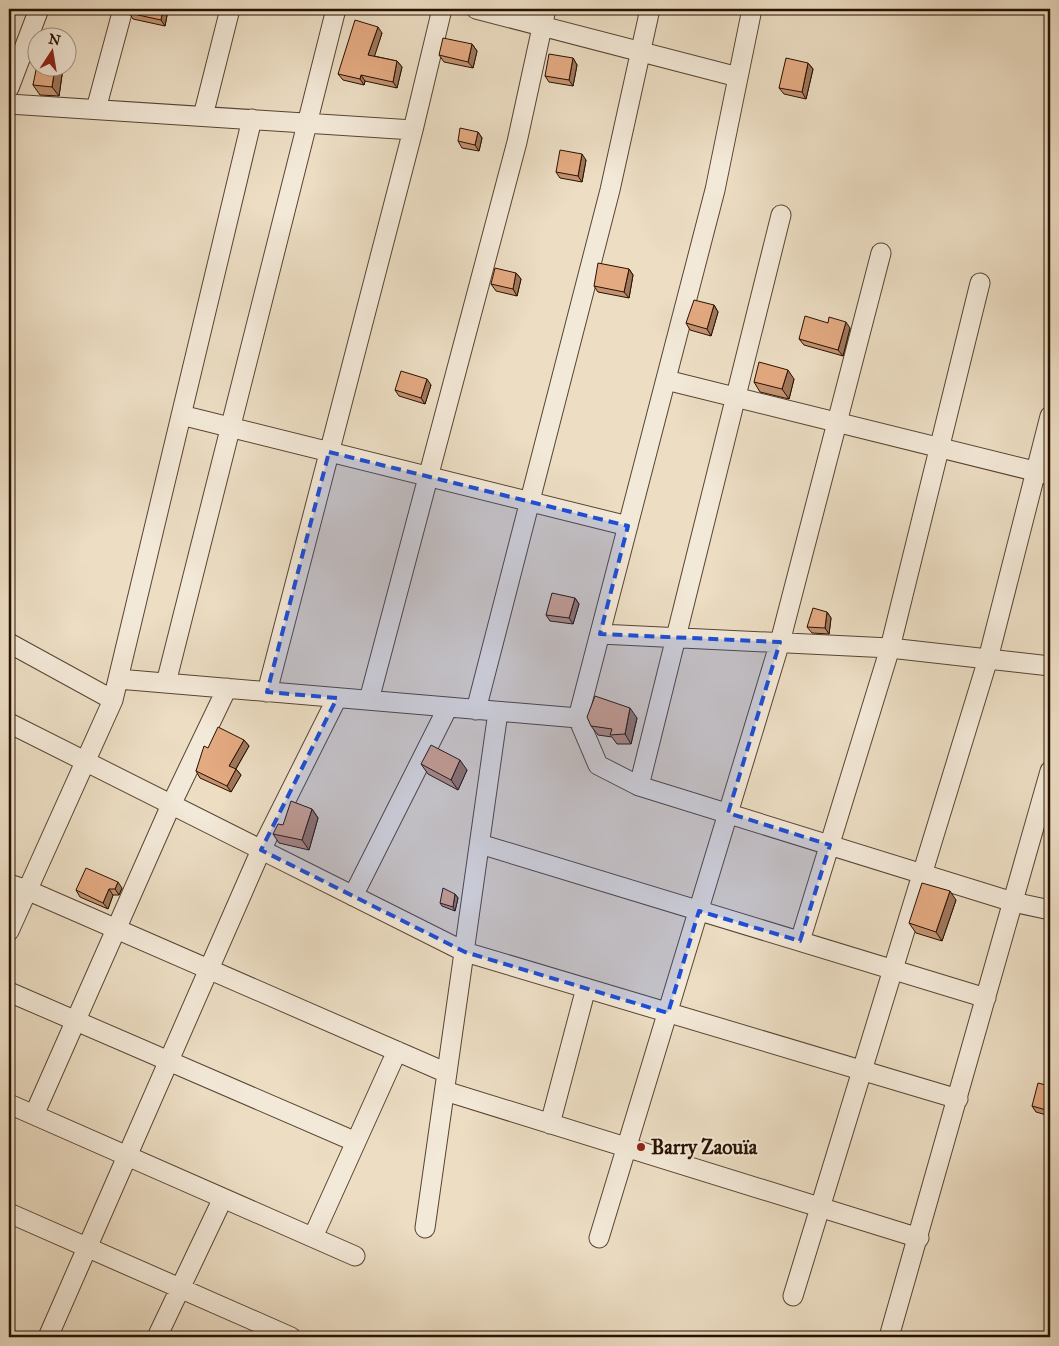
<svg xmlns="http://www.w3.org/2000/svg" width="1059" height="1346" font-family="'IM FELL Great Primer',serif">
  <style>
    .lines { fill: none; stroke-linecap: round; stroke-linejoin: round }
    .minor-casing { stroke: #584432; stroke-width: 21 }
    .minor { stroke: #f3e9d8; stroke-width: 19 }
    .wall { fill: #c49270; stroke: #271101 }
    .shaded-wall { fill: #a0775b; stroke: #271101 }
    .building { fill: #e4aa82; stroke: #271101 }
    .marked { fill: #1d4ed8; fill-opacity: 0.2; stroke: #1d4ed8; stroke-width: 4; stroke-dasharray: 10 6; stroke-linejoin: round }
    .poi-dot { fill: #8f2418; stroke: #f3e9d8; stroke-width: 2 }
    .labels { text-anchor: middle; stroke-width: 4; stroke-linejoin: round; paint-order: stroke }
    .poi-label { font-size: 20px; font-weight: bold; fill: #271101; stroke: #f3e9d8; text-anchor: start }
  </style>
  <rect width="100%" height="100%" fill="#ecddc3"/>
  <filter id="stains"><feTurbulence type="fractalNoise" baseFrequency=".004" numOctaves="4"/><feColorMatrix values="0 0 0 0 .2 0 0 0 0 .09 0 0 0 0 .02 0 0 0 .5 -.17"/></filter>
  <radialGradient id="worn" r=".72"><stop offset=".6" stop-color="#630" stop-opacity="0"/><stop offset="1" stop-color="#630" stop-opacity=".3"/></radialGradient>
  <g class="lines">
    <g class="minor-casing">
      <path id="minor" d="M476,9l262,68
        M752,9l-37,181 -137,528 20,47 41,21 374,116 37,8
        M9,88l30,-79
        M9,104l404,26
        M96,109l27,-100
        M203,116l27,-107
        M666,380l384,95
        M181,415l447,111
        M600,634l290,14 160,18
        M9,643l104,57
        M118,679l460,39
        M166,683l170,-674
        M267,692l146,-562 29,-121
        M369,700l148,-558 29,-133
        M476,710l134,-520 40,-181
        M9,723l456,229 493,147
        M639,786l142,-571
        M480,844l506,154
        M9,884l18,6 420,183
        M353,896l95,-189
        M9,931l104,-231 139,-581
        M800,941l90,-293 90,-365
        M9,992l347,150
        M445,1091l474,147
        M9,1104l346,152
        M34,1115l137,-310 56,-117
        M550,1124l36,-136
        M9,1213l282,124
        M425,1228l73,-516
        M313,1237l84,-186
        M599,1238l181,-596 101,-389
        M793,1296l195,-637 62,-243
        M48,1337l213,-487 76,-152
        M157,1337l66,-139
        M889,1337l161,-566"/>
    </g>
    <use href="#minor" class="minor"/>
  </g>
  <path class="wall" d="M168,10l-3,16 -32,-7 -4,-6z
    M382,33l-8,23 23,5 5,6 -5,21 -32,-7 -1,4 -21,-5 -5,-6z
    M472,44l5,7 -4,17 -29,-6 -5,-7z
    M573,58l4,7 -4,21 -24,-4 -4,-6z
    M808,63l5,6 -7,30 -22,-5 -5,-6z
    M38,68h25l-4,28 -19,-1 -7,-10z
    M478,132l4,6 -3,13 -17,-3 -4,-7z
    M586,160l-4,22 -22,-4 -4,-6z
    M629,269l4,6 -4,23 -31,-6 -4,-6z
    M516,273l5,6 -4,17 -21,-5 -5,-7z
    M714,305l4,7 -7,24 -21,-6 -4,-7z
    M828,323l22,5 -7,28 -39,-11 -5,-6z
    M794,379l-5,20 -29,-7 -6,-10z
    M431,385l-6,19 -26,-8 -4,-6z
    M575,598l4,6 -6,20 -23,-3 -4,-6z
    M827,612l4,6 -2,16 -17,-1 -5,-6z
    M637,718l-6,26h-14l-5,-7 -14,-2 -7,-9z
    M244,740l5,6 -13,23 5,6 -10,17 -31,-14 -4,-7 12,-23z
    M421,764l46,6 -9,20 -30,-16z
    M312,809l6,9 -9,32 -30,-7 -6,-9 10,-9z
    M122,888l-3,7h-6l-5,14 -28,-12 -4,-7z
    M455,894l3,4 -3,13 -13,-5 -2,-3z
    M956,900l-14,41 -26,-8 -7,-10z
    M1050,1086v30l-14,-4 -4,-6z"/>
  <path class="shaded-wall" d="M163,9h4l1,1 -3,16 -4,-6z
    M378,27l4,6 -9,28 -5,-6z
    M472,44l5,7 -4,17 -5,-6z
    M573,58l4,7 -4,21 -4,-6z
    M397,61l5,6 -5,21 -4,-6z
    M808,63l5,6 -7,30 -4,-7z
    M55,68h8l-4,28 -7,-9z
    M361,75l4,6 -1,4 -4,-6z
    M478,132l4,6 -3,13 -4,-6z
    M582,154l4,6 -4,22 -4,-6z
    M629,269l4,6 -4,23 -5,-6z
    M516,273l5,6 -4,17 -4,-7z
    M714,305l4,7 -7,24 -4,-7z
    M846,322l4,6 -7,28 -5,-6z
    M788,370l6,9 -5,20 -7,-10z
    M427,379l4,6 -6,19 -4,-6z
    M575,598l4,6 -6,20 -4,-6z
    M827,612l4,6 -2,16 -4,-6z
    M630,708l7,10 -6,26 -6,-10z
    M244,740l5,6 -15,26 -5,-6z
    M460,760l7,10 -9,20 -7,-10z
    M236,769l5,6 -10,17 -4,-6z
    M312,809l6,9 -9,32 -7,-10z
    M118,882l4,6 -3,7 -4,-6z
    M109,889l4,6 -5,14 -5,-6z
    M950,891l6,9 -14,41 -6,-9z
    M455,894l3,4 -3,13 -2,-4z"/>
  <path class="building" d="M130,9h33l-2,11 -32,-7z
    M355,20l23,7 -10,28 29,6 -4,21 -32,-7 -1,4 -22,-5z
    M41,35l13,3h-13z
    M443,38l29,6 -4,18 -29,-7z
    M549,54l24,4 -4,22 -24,-4z
    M786,58l22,5 -6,29 -23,-4z
    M38,60v8h17l-3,19 -19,-2z
    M460,128l18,4 -3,13 -17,-4z
    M560,150l22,4 -4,22 -22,-4z
    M598,263l31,6 -5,23 -30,-6z
    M495,268l21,5 -3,16 -22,-5z
    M694,300l20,5 -7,24 -21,-6z
    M805,316l23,7 1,-6 17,5 -8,28 -39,-11z
    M759,362l29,8 -6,19 -28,-7z
    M401,371l26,8 -6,19 -26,-8z
    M552,593l23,5 -6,20 -23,-3z
    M813,608l14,4 -2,16 -18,-1z
    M595,696l35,12 -5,26 -15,1 2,-6 -21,-3 -4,-9z
    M218,727l26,13 -15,26 7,3 -9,17 -31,-15 8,-25 4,2z
    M431,745l29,15 -9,20 -30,-16z
    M291,801l21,8 -10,31 -29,-6 5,-10 5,1z
    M86,868l32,14 -3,7h-6l-6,14 -27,-13z
    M922,883l28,8 -14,41 -27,-9z
    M443,888l12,6 -2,13 -13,-4z
    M1038,1083l12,3v25l-18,-5z"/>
  <path class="marked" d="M329,452l299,74 -28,108 180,8 -52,171 102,32 -30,96 -101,-30 -31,102 -203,-61 -204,-102 76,-152 -70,-6z"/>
  <circle class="poi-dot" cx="641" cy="1147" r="5"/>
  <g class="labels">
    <g class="poi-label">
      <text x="651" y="1154">Barry Zaouïa</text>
    </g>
  </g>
  <rect width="1059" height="1346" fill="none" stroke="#ecddc3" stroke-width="30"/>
  <rect x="10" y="10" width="1039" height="1326" fill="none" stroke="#271101" stroke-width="2.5"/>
  <rect x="15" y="15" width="1029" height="1316" fill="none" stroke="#271101"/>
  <g transform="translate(52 52) rotate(12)"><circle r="24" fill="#f3e9d8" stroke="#a19382"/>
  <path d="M0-4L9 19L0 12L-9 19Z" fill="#8f2418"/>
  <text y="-8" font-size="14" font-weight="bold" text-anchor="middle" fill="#271101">N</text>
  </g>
  <rect width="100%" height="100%" filter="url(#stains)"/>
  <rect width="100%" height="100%" fill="url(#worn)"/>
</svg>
